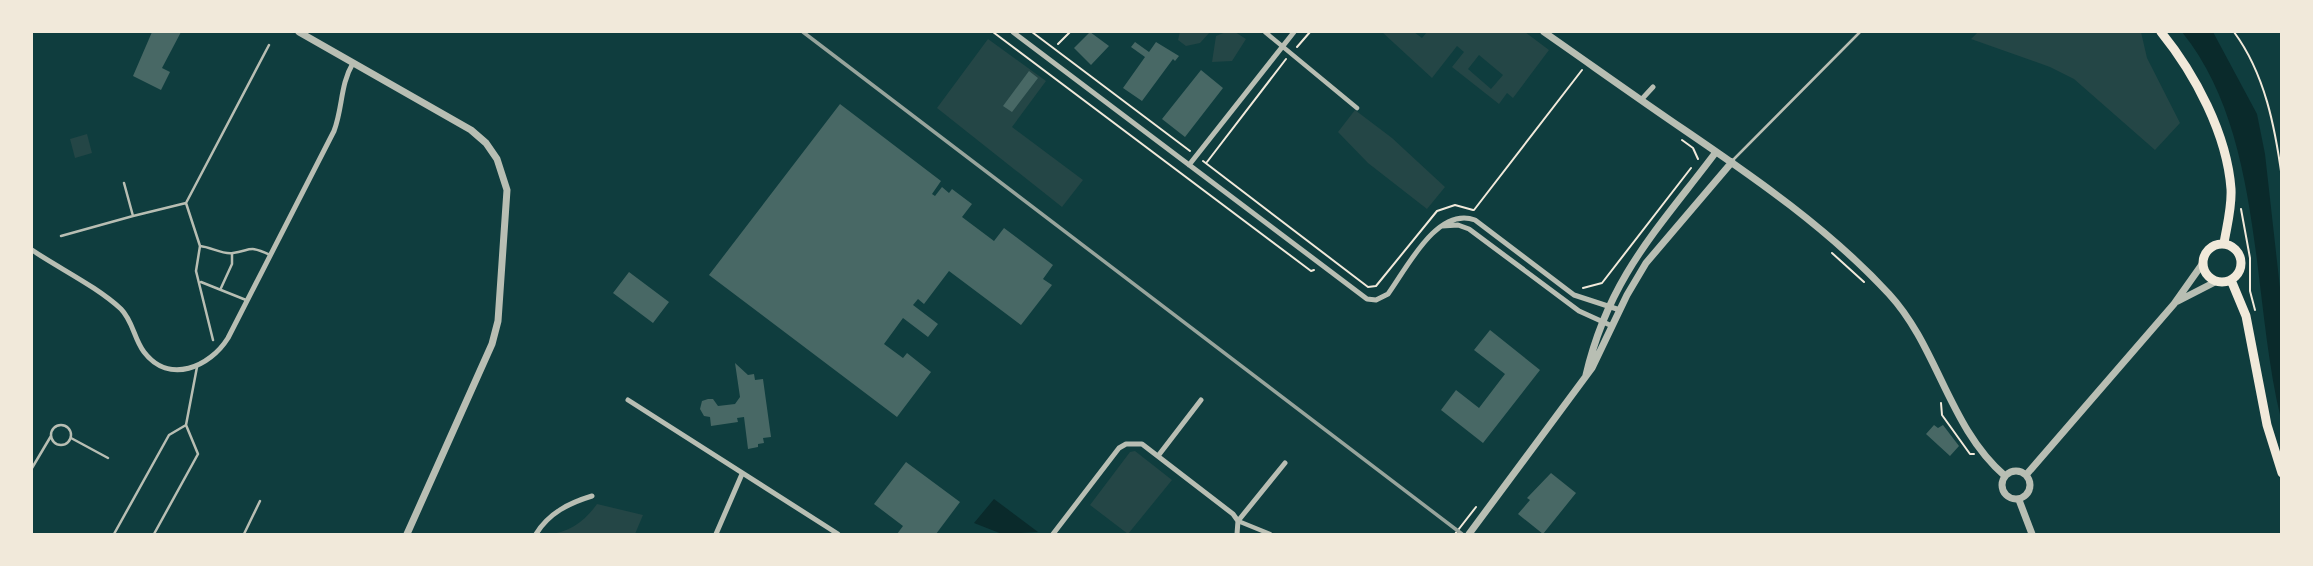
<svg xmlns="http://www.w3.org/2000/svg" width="2313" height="566" font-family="'Roboto Condensed',sans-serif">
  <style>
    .green { fill: #244646; fill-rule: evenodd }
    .water { fill: #0a2a2b }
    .building { fill: #486865 }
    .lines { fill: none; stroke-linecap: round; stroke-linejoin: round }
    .path { stroke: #f1e9da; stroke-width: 2 }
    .service { stroke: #b8beb3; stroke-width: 2.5 }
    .pedestrian { stroke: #b8beb3; stroke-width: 4.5 }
    .minor { stroke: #b8beb3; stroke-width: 5 }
    .tertiary { stroke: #b8beb3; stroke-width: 7 }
    .primary { stroke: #f1e9da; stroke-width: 9 }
    .rail { stroke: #97a49c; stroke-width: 3.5 }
  </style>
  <rect width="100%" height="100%" fill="#0f3d3e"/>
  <path class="green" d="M1180,32h30l-10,11 -14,3 -8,-6z
    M1226,32h9l11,7 -14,22 -20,1 4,-26z
    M1382,32h32l8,6 5,-6h98l24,18 -36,48 -6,-5 -8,11 -47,-37 12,-15 -7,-6 -25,32zM1479,55l24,20 -12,14 -23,-20z
    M1978,32h163l6,26 33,65 -25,27 -81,-71 -24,-12 -79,-28z
    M988,39l58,42 -34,46 71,53 -21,27 -125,-99z
    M1355,110l37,28 53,49 -18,22 -59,-46 -30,-31z
    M87,134l5,19 -17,5 -5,-19z
    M1135,451l37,29 -44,54 -38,-29 40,-53z
    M597,504l46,11 -8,19h-87c21,-1 37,-13 49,-30z"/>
  <path class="water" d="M2182,32h31l44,82 8,40 16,143v122c-30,-123 -17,-286 -99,-387z
    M994,499l44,33 -36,2 -28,-11z"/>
  <path class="building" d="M152,32h29l-19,36 8,4 -9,18 -28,-14z
    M1090,32l19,14 -18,19 -17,-17z
    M1135,42l14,10 7,-10 23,14 -4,5 -2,-2 -31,42 -19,-13 22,-31 -14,-10z
    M1201,70l22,18 -38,49 -23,-18z
    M1029,71l9,7 -26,34 -9,-6z
    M840,104l101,77 -9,13 3,2 7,-9 7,6 3,-4 20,15 -10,13 32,24 10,-13 49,37 -10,14 9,6 -31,40 -72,-54 -25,33 -6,-5 -5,6 25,19 -10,13 -25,-19 -19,26 19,14 4,-5 24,19 -34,45 -188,-142z
    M629,272l40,30 -16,21 -40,-30z
    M1490,330l50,40 -57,73 -42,-33 15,-20 23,18 26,-34 -31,-24z
    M735,363l13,12 6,-1 1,6 8,-1 8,58 -8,1 1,5 -6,1v3l-10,2 -4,-32 -7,1 1,4 -27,4 -1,-9 -6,-1 -4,-7 2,-8 6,-2h5l5,7 17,-2 5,-7z
    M1934,425l4,3 5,-3 16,21 -9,10 -24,-22z
    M906,462l54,40 -24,32h-39l6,-8 -29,-22z
    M1551,473l25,20 -33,41 -25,-20 12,-14 -3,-2z"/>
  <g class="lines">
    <path class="path" d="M993,32l318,239 3,-1
      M1032,32l158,119
      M2234,32c31,42 41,95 48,146
      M1058,44l12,-12
      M1297,47l13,-15
      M1682,140l11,8 5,11
      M1203,161l165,126 8,-1 61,-75 18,-6 18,5
      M1207,162l79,-103
      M2241,209l9,49v33l5,19
      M1474,210l108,-140
      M1832,253l32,29
      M1583,288l19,-5 89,-115
      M1941,403l1,12 28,39h4
      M1455,534l21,-27"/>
    <path class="service" d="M269,45l-83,158 14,43c11,1 23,9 33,7 19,-3 16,-8 37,2
      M1732,161l128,-129
      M124,183l9,33 53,-13
      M61,236l72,-20
      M200,246l-4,25 17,69
      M201,282l45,18
      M221,288l11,-24v-10
      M51 435a10 10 0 1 1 20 0a10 10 0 1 1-20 0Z
      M71,438l37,20
      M32,468l19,-32
      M114,534l55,-99 17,-10
      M154,534l44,-80 -12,-29 11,-58
      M244,534l16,-33"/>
    <path class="pedestrian" d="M1265,32l92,76
      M1238,521l32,13"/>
    <path class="minor" d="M1013,32l354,267 9,1 12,-6c19,-26 49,-88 87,-74l99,75 46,15
      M1641,100l12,-13
      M1189,165l105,-133
      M1442,226l16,-1 11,4 110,82 33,15
      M32,250c28,19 64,36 89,59 12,12 13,30 23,43 25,33 66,15 84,-14l106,-207c9,-24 6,-46 19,-68
      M628,400l210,134
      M1158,456l43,-56
      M1238,521l47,-58
      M536,534c13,-21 33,-31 56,-38
      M716,534l26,-60
      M1053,534l66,-86 7,-4h16l91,70 5,7 -1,13"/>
    <path class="tertiary" d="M299,32l172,98 15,13 11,16 10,31 -9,131 -6,23 -85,190
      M1544,32c46,32 92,65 139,97 72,49 146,100 206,165 49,53 60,134 116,182
      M2178,301l39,-20
      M1586,375c23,-98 72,-146 130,-223
      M2002 485a14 14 0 1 1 28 0a14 14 0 1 1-28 0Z
      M2026,475l148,-171 29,-41
      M2019,500l13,34
      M1469,534l123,-166 35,-73 19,-32 86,-101"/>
    <path class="primary" d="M2161,32c34,42 66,102 70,157 1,18 -4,36 -7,54
      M2203 263a19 19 0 1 1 38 0a19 19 0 1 1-38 0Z
      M2231,280l15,36 21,109 15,48"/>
    <path class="rail" d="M803,32l659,502"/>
  </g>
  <rect width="2313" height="566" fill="none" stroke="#f1e9da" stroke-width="66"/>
</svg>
